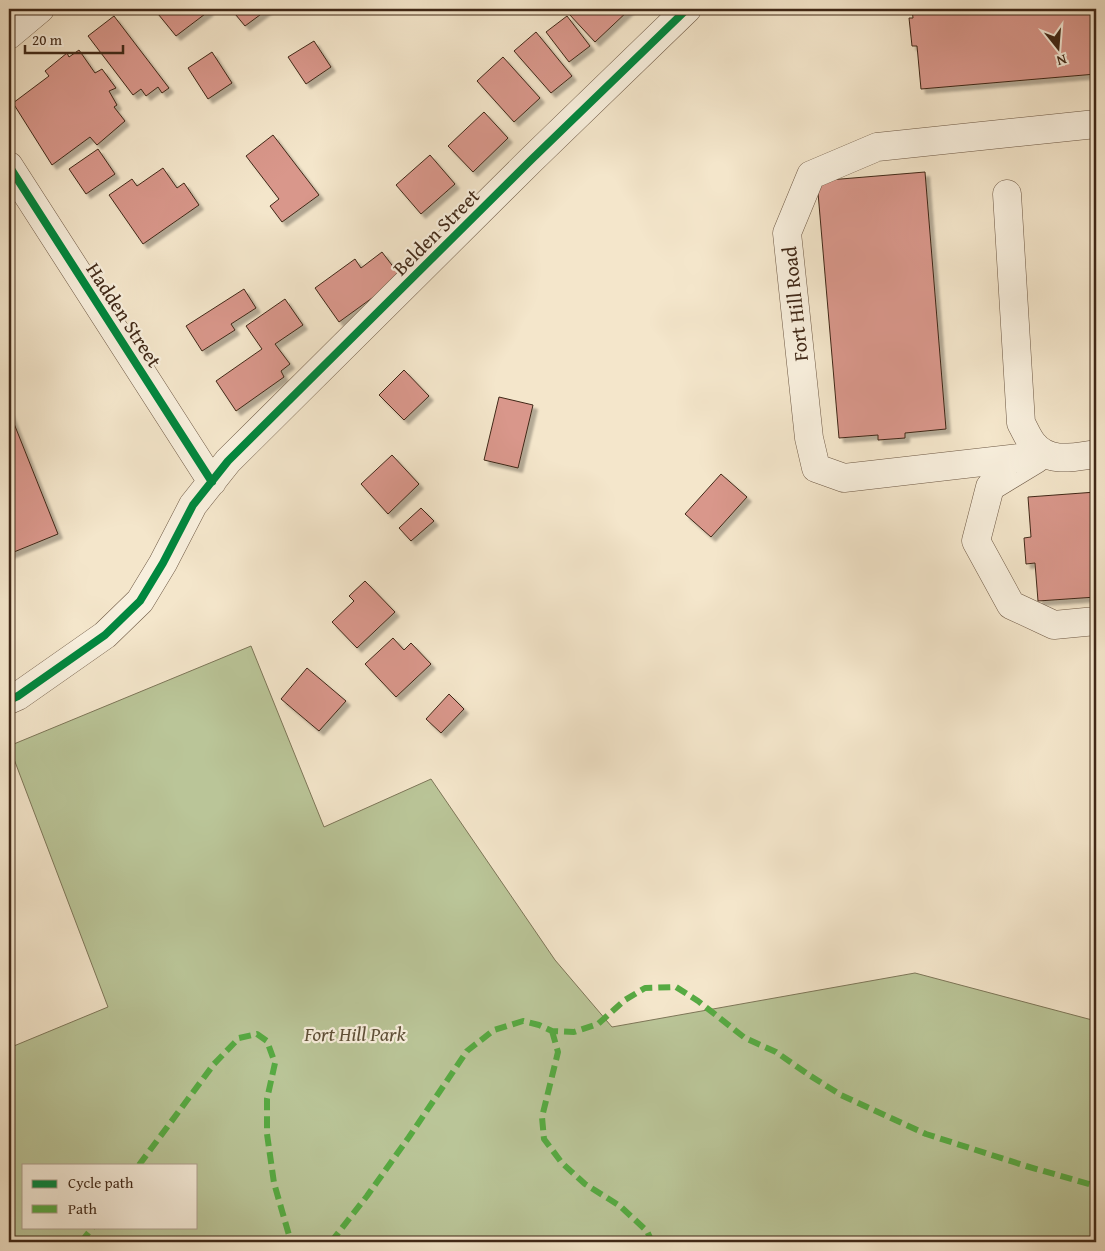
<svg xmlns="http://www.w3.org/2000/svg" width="1105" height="1251" font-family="'Gentium Book Plus',serif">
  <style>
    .green { fill: #bac598; stroke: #7d7658; fill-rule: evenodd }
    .building { fill: #d9978b; stroke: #402817; filter: url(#shadow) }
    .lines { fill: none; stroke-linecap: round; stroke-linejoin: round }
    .minor-casing { stroke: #6d5844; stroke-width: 29 }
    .minor { stroke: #f8efdd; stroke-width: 28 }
    .quiet { stroke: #56aa42; stroke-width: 6; stroke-dasharray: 12 6; stroke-linecap: butt }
    .cycleway-casing { stroke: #f8efdd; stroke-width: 11 }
    .cycleway { stroke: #00873e; stroke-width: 8 }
    .labels { text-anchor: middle; stroke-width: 4.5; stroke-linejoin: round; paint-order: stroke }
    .street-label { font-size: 20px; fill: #402817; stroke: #f8efdd }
    .park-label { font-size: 20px; font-style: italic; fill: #5e4f37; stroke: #f8efdd }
  </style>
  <defs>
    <filter id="shadow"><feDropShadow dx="4.5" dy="4.5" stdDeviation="1" flood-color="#0004"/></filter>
  </defs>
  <rect width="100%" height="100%" fill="#f4e6cb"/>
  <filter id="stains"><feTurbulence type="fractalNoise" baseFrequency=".004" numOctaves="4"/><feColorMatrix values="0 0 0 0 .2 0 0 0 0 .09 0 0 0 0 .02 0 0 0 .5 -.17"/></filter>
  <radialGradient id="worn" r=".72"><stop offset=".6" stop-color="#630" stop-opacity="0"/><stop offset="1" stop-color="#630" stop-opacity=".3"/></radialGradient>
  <path class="green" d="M251,646l73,181 107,-48 124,181 57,67 303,-54 181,48v221h-1087v-194l99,-41 -99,-261zM24,1165h172v62h-172z"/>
  <path class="building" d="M154,9h53l2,2 -33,25z
    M231,9h37l-23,17z
    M569,9h61l-35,33 -26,-28 2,-3z
    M912,9h184v65l-175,15 -4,-43h-5l-3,-28h4z
    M114,16l55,72 -7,5 -4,-6 -12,9 -5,-7 -8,6 -45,-59z
    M567,16l23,30 -21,16 -23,-30z
    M536,32l36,44 -21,17 -37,-42z
    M314,41l17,26 -25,17 -18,-27z
    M79,50l16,23 7,-4 14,19 -7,3 8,14 -3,2 11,14 -28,24 -7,-8 -38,28 -39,-62 36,-27 -4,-5 22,-18 2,4z
    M212,52l20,31 -24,16 -20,-31z
    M503,57l37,41 -26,24 -37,-41z
    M484,112l24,26 -35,34 -25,-26z
    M273,135l46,60 -37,27 -12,-16 9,-7 -33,-43z
    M98,149l17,25 -29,20 -17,-25z
    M430,155l25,29 -34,30 -25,-29z
    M163,168l14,20 7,-5 15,22 -56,39 -34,-49 23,-16 5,7z
    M925,172l21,257 -41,4v5l-27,2v-5l-39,3 -22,-257z
    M382,252l19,25 -62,45 -24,-34 40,-29 6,9z
    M244,289l12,19 -25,16 4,6 -33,21 -16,-25z
    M285,299l18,26 -28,19 15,20 -9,7 3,6 -48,34 -20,-30 46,-32 -16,-23z
    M404,370l25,26 -25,24 -25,-25z
    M499,397l34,8 -15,63 -34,-8z
    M9,411l49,123 -49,20z
    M392,455l27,29 -31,30 -27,-30z
    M721,474l26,23 -36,40 -26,-23z
    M1096,492v105l-58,4 -3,-38 -9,1 -2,-26 7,-1 -3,-40z
    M421,508l13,13 -23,20 -12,-13z
    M365,581l30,31 -38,36 -25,-26 22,-21 -5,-5z
    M393,638l11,12 7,-7 20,21 -35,33 -31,-33z
    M307,668l39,33 -27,30 -38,-32z
    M449,694l15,15 -23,24 -15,-14z"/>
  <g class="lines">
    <g class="minor-casing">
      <path id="minor" d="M9,35l31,-26
        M9,166l203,316
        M1007,194l14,229c4,7 7,15 12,21 16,20 41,13 63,10
        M1044,455l-200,23 -28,-10 -7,-30 -22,-205 24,-58 66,-28 219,-23
        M1036,459l-46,28 -14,54 35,64 43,20 42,-4
        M9,700l9,-4 87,-61 35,-34 23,-38 30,-58 35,-44 303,-301 156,-151"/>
    </g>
    <use href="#minor" class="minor"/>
    <path class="quiet" d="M552,1031l6,21 -16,65 2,22 18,24 23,21 35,22 27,25 5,11
      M139,1165l75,-101 25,-26 18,-4 10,7 8,22 -8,36v35l7,49 17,59
      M81,1242l12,-15
      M331,1242l36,-46 42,-59 58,-86 27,-21 29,-9 16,4 13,6 22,1 24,-8 27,-24 20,-12 31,-1 22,14 47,37 31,14 33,23 32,20 85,39 100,32 70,20"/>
    <g class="cycleway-casing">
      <path id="cycleway" d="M9,166l203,316
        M9,700l9,-4 87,-61 35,-34 23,-38 30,-58 35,-44 303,-301 156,-151"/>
    </g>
    <use href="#cycleway" class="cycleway"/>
  </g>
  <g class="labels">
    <g class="street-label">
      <text transform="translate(436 232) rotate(-45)" y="7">Belden Street</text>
      <text transform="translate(795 304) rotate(-96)" y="7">Fort Hill Road</text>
      <text transform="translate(124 315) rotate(57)" y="7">Hadden Street</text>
    </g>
    <g class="park-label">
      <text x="355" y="1041">Fort Hill Park</text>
    </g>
  </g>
  <rect width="1105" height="1251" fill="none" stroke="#f4e6cb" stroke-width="30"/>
  <rect x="10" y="10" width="1085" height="1231" fill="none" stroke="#402817" stroke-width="2.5"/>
  <rect x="15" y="15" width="1075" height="1221" fill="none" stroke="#402817"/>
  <rect x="22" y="1164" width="175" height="65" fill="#f8efdd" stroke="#ae9f8e"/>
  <rect x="32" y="1180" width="25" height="8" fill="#00873e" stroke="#ae9f8e"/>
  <text x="68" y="1188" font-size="15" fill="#402817">Cycle path</text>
  <rect x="32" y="1205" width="25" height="8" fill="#56aa42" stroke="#ae9f8e"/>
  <text x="68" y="1214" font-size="15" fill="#402817">Path</text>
  <g transform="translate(1058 48) rotate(163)" stroke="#f8efdd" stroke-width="4" paint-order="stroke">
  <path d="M0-4L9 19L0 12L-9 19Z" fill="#402817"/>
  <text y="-8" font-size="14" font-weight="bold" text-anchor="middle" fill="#402817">N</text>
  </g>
  <path d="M25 45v8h98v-8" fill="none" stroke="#402817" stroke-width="2.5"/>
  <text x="32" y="45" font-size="15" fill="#402817" stroke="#f8efdd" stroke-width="4" paint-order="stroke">20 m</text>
  <rect width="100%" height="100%" filter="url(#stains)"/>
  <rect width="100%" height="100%" fill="url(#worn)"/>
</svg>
